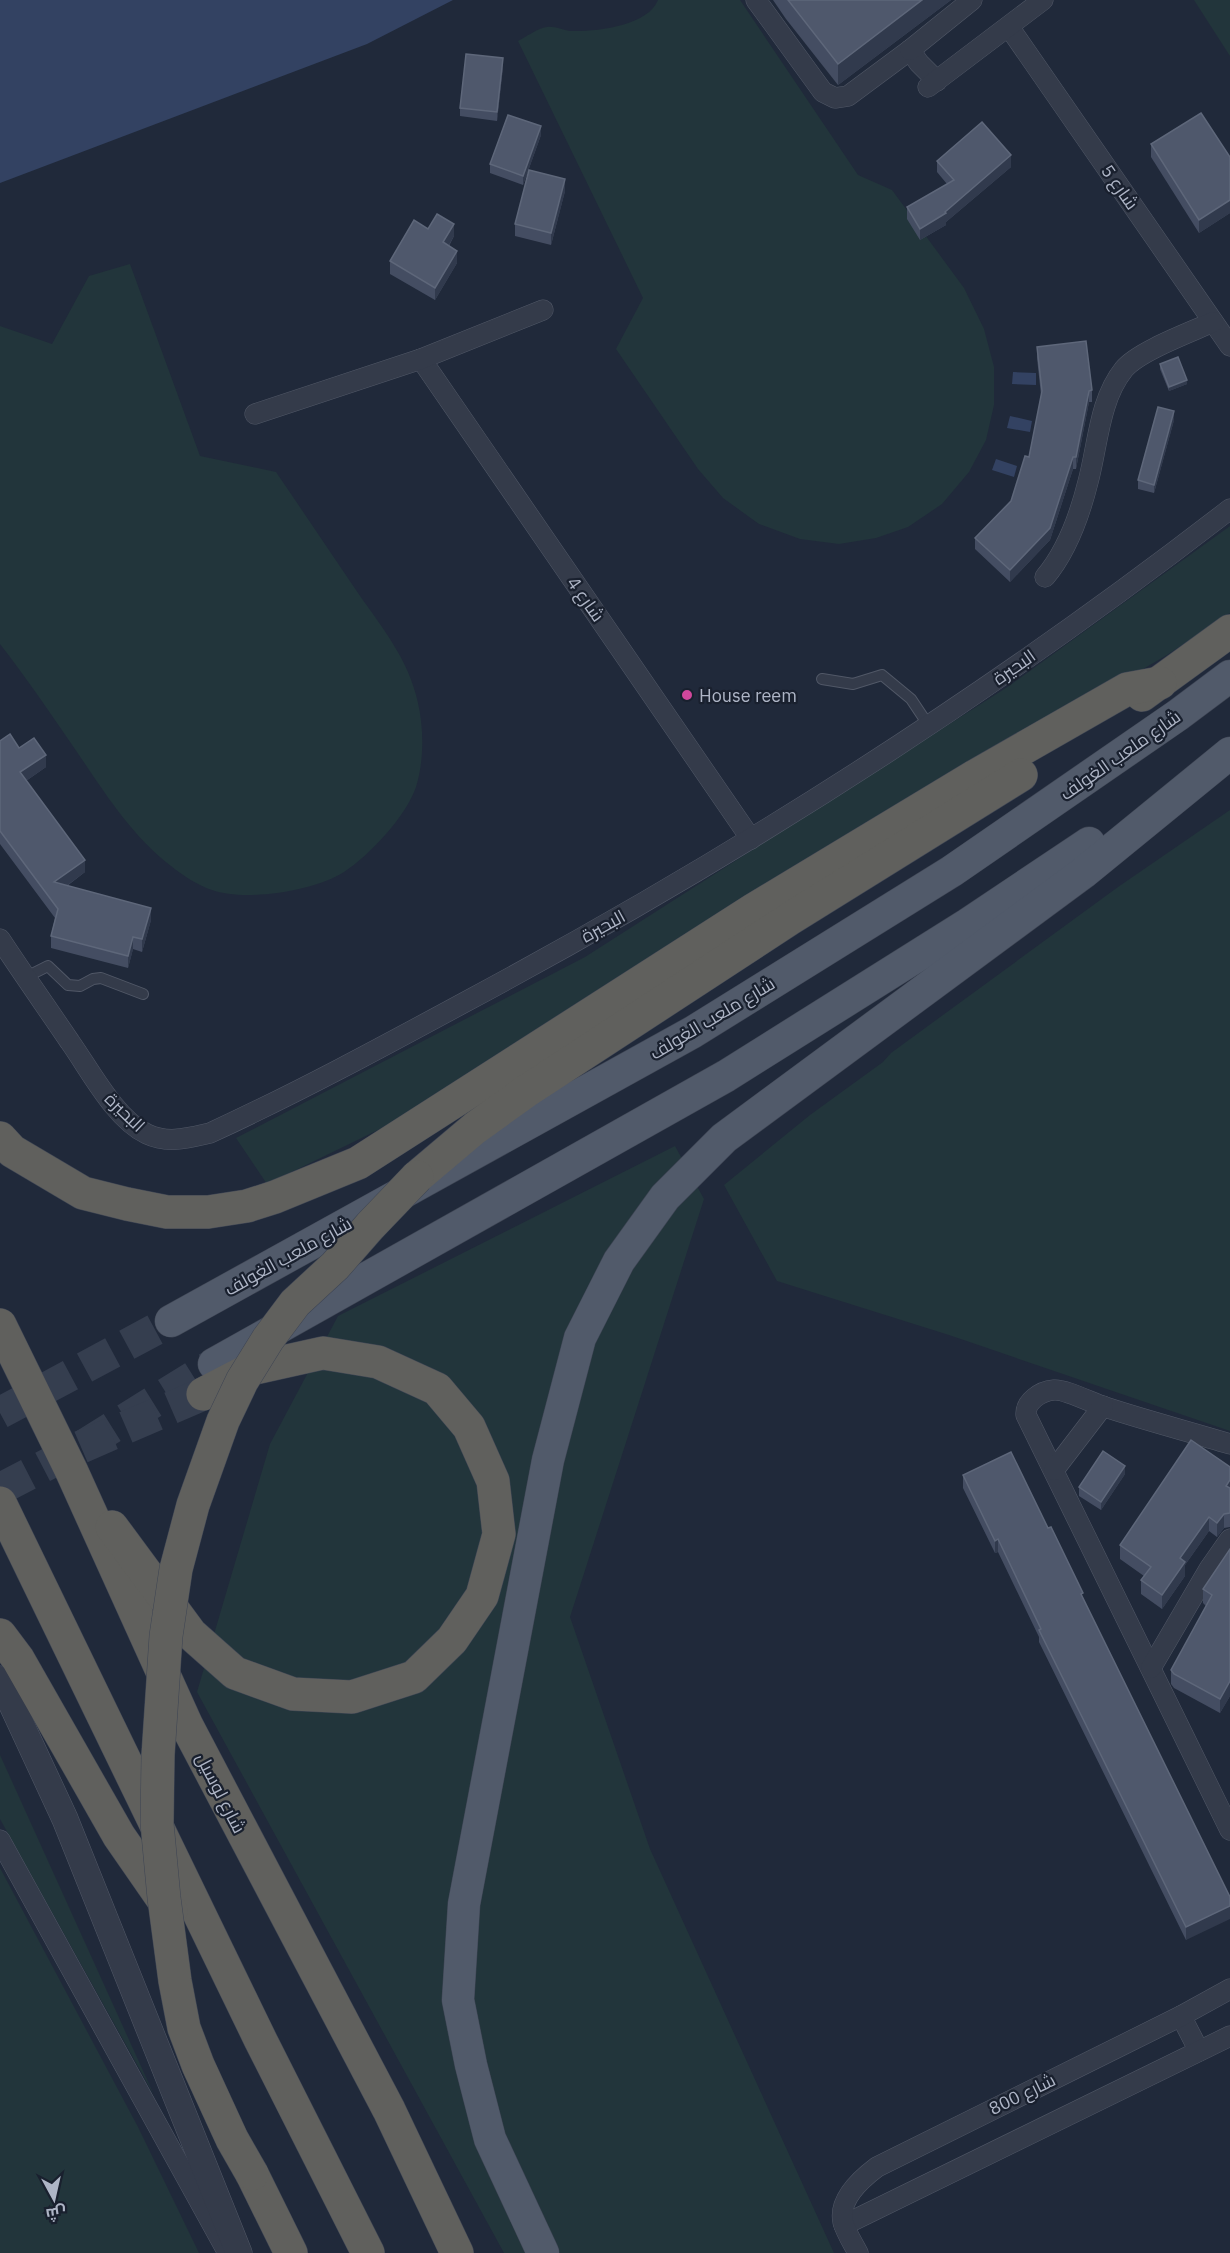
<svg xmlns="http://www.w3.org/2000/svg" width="1230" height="2253" viewBox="0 0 1230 2253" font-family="'IBM Plex Sans',Cairo,sans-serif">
	<rect width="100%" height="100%" fill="#20293a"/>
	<g fill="#22353b">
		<path d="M658,0h82l118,175 34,15 72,98 20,41 10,38v38l-8,35 -17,32 -27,32 -34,23 -32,11 -37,6 -39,-5 -41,-15 -36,-26 -25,-29 -82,-120 27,-51 -125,-257c8,-4 20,-13 29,-14 7,-1 16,3 23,4 25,1 78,-5 88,-31z"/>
		<path d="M1194,0h36v56z"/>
		<path d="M130,264l70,192 76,16c28,41 55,81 82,121 25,36 51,67 60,110 6,26 6,58 -2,84 -10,29 -46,68 -72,85 -29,19 -99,30 -132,18 -13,-4 -30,-15 -41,-24 -38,-29 -65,-71 -92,-111 -26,-38 -51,-75 -79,-111v-318l52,18 37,-68z"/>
		<path d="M1230,526v87l-63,42 -276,161 -474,295 -150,73 -31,-46 349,-181 424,-271z"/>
		<path d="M1230,810v621l-281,-96 -172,-54 -53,-96 86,-70 73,-53 8,-9 227,-166z"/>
		<path d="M675,1146l29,53 -134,418 80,232 184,404h-330l-307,-561 73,-248 68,-128z"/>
		<path d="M0,1755l154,340 -154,-276z"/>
		<path d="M0,1868l138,259 61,126h-199z"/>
	</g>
	<g fill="#334262">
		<path d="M0,0h453l-86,44 -367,139z"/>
		<path d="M1013,372l23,1v12l-24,-1z"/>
		<path d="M1010,416l22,5 -2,11 -23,-4z"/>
		<path d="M996,459l21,7 -3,11 -22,-7z"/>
	</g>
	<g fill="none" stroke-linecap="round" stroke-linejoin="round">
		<g stroke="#353e4f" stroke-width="32" stroke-dasharray="32 16" stroke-linecap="butt">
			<path d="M0,1413l171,-92"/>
			<path d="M0,1489l81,-42 133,-83"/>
		</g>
		<path stroke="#353e4f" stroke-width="33" stroke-dasharray="33 16" stroke-linecap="butt" d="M81,1447l122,-53"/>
		<defs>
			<g id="service">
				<path d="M822,679l31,5 29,-9 29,24 18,27"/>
				<path d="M26,977l22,-11 20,19 12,1 13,-7 8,-1 42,16"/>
			</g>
			<g id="minor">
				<path d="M756,0l67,92 12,6 13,-2 62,-46 9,13 18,18"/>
				<path d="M1009,27l221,319"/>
				<path d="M910,50l62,-50"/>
				<path d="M928,87l115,-87"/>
				<path d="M421,359l330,480"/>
				<path d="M255,414l166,-55 122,-49"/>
				<path d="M1045,577c22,-26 35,-63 43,-95 10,-37 11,-82 36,-113 15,-18 67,-37 89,-47"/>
				<path d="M0,939c23,35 47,69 70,103 20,28 45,77 77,92 21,10 41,4 63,-1 87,-40 172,-86 257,-132 267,-143 523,-306 763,-492"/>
				<path d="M1230,1444c-43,-13 -86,-24 -128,-38 -12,-4 -37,-17 -48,-16 -14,1 -29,12 -28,25l204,415"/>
				<path d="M1054,1470l49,-64"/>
				<path d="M1151,1668l58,-99 21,-30"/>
				<path d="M0,1840l228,413"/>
				<path d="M1181,2016l18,35"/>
				<path d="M844,2225l386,-189"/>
				<path d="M858,2253c-5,-10 -12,-20 -15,-31 -5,-23 18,-43 34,-55l304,-151 49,-27"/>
			</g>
			<path id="tertiary" d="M0,1679l65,140 174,434"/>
			<g id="primary">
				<path d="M171,1321l522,-289 259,-161 226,-156 52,-39"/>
				<path d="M214,1364l512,-288 242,-152 121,-81"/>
				<path d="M543,2253l-53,-114 -19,-74 -13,-65 6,-96 84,-444 32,-122 39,-77 46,-64 59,-59 359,-265 147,-120"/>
			</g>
			<g id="trunk">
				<path d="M1142,695l88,-64"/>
				<path d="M0,1138l12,13 71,42 44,11 40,8h41l39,-6 28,-9 83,-34 395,-253 222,-134 152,-87 33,-6"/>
				<path d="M417,1177l58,-49 50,-36 266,-174 230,-143"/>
				<path d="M0,1325l72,147 115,254 202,384 68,143"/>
				<path d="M0,1503l260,536 108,214"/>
				<path d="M112,1527l79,107 44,39 58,21 59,3 62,-20 38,-37 30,-44 17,-62 -6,-53 -24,-54 -32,-38 -59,-27 -55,-9 -72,16 -48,25"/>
				<path d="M0,1635l18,24 101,177 52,75"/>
				<path d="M252,2174l39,79"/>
			</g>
		</defs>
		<use href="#service" stroke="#515867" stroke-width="12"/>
		<use href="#minor" stroke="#515867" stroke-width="21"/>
		<use href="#tertiary" stroke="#515867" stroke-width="27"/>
		<use href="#primary" stroke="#3d4453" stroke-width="33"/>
		<use href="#trunk" stroke="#3e4554" stroke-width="34"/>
		<use href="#service" stroke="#343b4a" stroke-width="10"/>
		<use href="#minor" stroke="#343b4a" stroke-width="20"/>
		<use href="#tertiary" stroke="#343b4a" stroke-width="26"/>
		<use href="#primary" stroke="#515a6a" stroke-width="32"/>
		<use href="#trunk" stroke="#60605d" stroke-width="33"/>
		<defs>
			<path id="trunk-bridge" d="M252,2174l-20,-35 -34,-74 -14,-37 -9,-47 -11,-83 -7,-75 1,-68 8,-119 10,-67 17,-64 30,-84 19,-40 26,-42 27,-36 40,-37 35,-40 47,-49"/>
		</defs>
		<use href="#trunk-bridge" stroke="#3e4554" stroke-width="34" stroke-linecap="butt"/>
		<use href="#trunk-bridge" stroke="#60605d" stroke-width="33"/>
	</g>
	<g fill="#444d62">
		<path d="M773,0h178l-113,85 -52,-66z"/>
		<path d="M503,67l-6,54 -37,-5v-8z"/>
		<path d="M541,135l-18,50 -33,-12v-9z"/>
		<path d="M1151,144l79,13v56l-31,20 -48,-76z"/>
		<path d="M937,161l74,6 -65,55v3l-26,15 -13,-21v-12l40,-23 -10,-12z"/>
		<path d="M565,191l-14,54 -36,-9v-12z"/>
		<path d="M428,229l26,7 -5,10 8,17 -22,37 -45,-26v-13z"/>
		<path d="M1037,347l55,43v12h-3l-13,67h-3l-23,71 -40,42 -35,-33v-11l36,-37 18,-44 12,-62 -4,-37z"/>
		<path d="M1160,364l27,20 -18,7 -9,-22z"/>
		<path d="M1174,420l-20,73 -16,-4v-9z"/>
		<path d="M0,741l19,7 27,19 -20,14 59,91 -18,14 84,34 -9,32 -9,-3 -5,19 -77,-20v-12l4,-18 -55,-74z"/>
		<path d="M1230,1467v60l-6,1 -7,9 -8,-6 -24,34v11l-23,33 -21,-15v-14l3,-4 -24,-17v-14z"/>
		<path d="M1125,1474l-24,36 -22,-14v-9z"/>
		<path d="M963,1475l120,123 147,299 -44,43 -147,-298v-5l-41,-85 -3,1 -32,-65z"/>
		<path d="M1230,1549v147l-10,17 -46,-25 -3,-4v-14l35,-64 -3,-3v-14z"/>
	</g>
	<g fill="#313a4d">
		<path d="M922,0h29l-113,85v-21z"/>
		<path d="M503,58v9l-6,54v-9z"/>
		<path d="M541,126v9l-18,50v-9z"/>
		<path d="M1011,155v12l-65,55v3l-26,15v-11l25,-17z"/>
		<path d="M565,179v12l-14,54v-12z"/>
		<path d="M1230,200v13l-31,20v-13z"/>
		<path d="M454,224v12l-11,19v-13z"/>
		<path d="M457,251v12l-22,37v-12z"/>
		<path d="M1187,380v4l-18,7v-4z"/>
		<path d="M1089,391v11l-13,67v-12z"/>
		<path d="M1174,411v9l-20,73v-8z"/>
		<path d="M1073,457v12l-23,71 -40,42v-12z"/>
		<path d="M46,755v12l-26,18v-13z"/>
		<path d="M85,860v12l-31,23v-13z"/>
		<path d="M151,908v12l-9,32v-13z"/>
		<path d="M133,937v12l-5,19v-12z"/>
		<path d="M1125,1466v8l-24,36v-8z"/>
		<path d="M1230,1480v14l-4,-8z"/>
		<path d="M1224,1514v14l-7,9v-14z"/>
		<path d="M1209,1517v14l-24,34v11l-23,33v-14l18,-37z"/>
		<path d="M998,1539v13l-3,1v-12z"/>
		<path d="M1230,1681v15l-10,17v-14z"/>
		<path d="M1230,1906v13l-44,21v-13z"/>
	</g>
	<g fill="#4f586c" stroke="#5e677a" stroke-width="1.5">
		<path d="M788,0h134l-84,64z"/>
		<path d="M466,54l37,4 -6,54 -37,-4z"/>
		<path d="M1201,113l29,44v43l-31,20 -48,-76z"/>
		<path d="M508,115l33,11 -18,50 -33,-12z"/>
		<path d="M982,122l29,33 -66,57 1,1 -26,16 -13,-22 47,-27 -17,-19z"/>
		<path d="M529,170l36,9 -14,54 -36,-9z"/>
		<path d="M437,214l17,10 -11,18 14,9 -22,37 -45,-27 24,-41 14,9z"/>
		<path d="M1086,341l6,49 -3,1 -13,66h-3l-23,71 -40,42 -35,-32 36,-37 14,-45 4,1 13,-66 -5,-44z"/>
		<path d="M1178,357l9,23 -18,7 -9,-23z"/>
		<path d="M1158,407l16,4 -20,74 -16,-5z"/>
		<path d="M10,734l9,14 15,-10 12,17 -26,17 65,88 -31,22 97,26 -9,31 -9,-2 -5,19 -77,-20 7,-27 -58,-78v-90z"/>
		<path d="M1191,1440l39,27v13l-4,6 4,2v25l-6,1 -7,9 -8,-6 -29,41 5,4 -23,33 -21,-15 10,-13 -31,-22z"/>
		<path d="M1103,1451l22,15 -24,36 -22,-15z"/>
		<path d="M1011,1452l37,76 3,-1 32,66 -2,1 149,303v9l-44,21 -147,-297 2,-1 -43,-90 -3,2 -32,-66z"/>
		<path d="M1230,1549v132l-10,18 -46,-25 -3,-4 41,-75 -9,-6z"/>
	</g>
	<circle fill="#d1479c" stroke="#19202e" stroke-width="2" cx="687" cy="695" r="6"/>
	<g text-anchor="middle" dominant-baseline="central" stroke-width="4.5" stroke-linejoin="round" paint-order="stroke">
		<g font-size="18" fill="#aeb5c6" stroke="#19202e">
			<text transform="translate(1120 187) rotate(55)">شارع 5</text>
			<text transform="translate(586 599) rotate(55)">شارع 4</text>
			<text transform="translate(1014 667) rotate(-35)">البحيرة</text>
			<text transform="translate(1120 755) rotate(-35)">شارع ملعب الغولف</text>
			<text transform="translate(603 926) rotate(-29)">البحيرة</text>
			<text transform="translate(712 1018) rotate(-31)">شارع ملعب الغولف</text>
			<text transform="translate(125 1112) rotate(44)">البحيرة</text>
			<text transform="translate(288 1256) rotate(-29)">شارع ملعب الغولف</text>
			<text transform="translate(221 1793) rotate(63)">شارع لوسيل</text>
			<text transform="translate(1022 2094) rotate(-26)">شارع 800</text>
		</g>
		<g font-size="18" fill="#aeb5c6" stroke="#19202e" text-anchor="start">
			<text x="699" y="695">House reem</text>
		</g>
	</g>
	<g transform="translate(54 2199) rotate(172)" stroke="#19202e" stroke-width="4.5" paint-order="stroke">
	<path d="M0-4.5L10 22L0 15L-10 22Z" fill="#aeb5c6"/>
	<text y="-9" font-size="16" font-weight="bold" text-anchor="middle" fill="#aeb5c6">ش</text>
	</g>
</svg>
